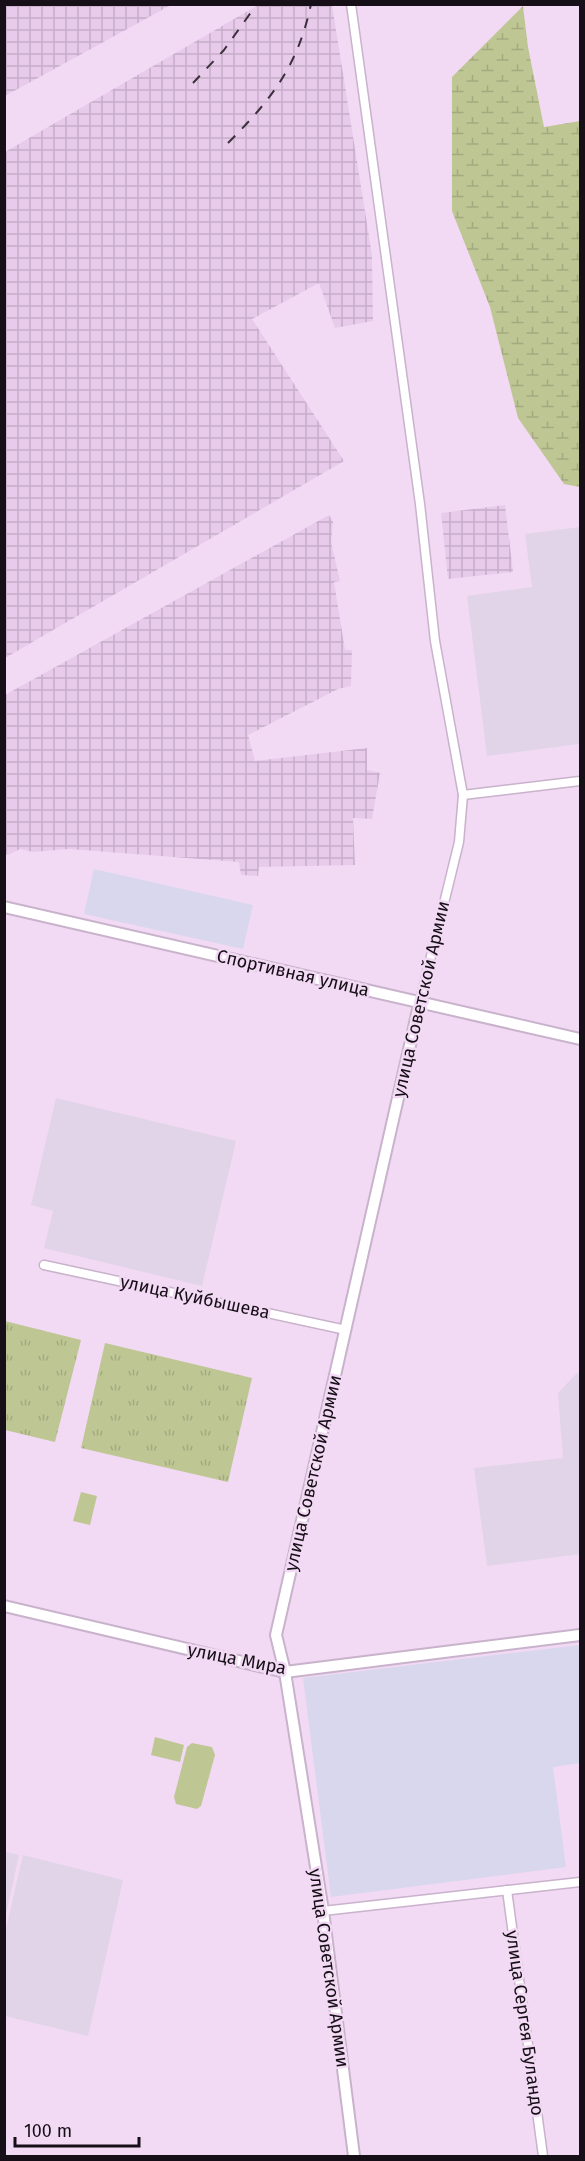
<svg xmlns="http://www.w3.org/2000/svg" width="585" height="2161" viewBox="0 0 585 2161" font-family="'Fira Sans',sans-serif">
	<defs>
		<pattern id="industrial-grid" width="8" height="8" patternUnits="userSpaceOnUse" patternTransform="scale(1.5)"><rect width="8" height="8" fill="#e8cbeb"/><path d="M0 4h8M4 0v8" fill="none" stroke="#c6adc9"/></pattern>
		<pattern id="wetland-marsh" width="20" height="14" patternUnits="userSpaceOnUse" patternTransform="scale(1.5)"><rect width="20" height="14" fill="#bec794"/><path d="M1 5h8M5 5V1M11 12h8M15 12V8" fill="none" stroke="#a3aa7f"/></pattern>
		<pattern id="park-tufts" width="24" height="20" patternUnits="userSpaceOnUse" patternTransform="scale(1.5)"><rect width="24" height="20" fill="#bec794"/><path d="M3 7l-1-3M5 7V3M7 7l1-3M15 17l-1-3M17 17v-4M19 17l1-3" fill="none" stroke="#a3aa7f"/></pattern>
	</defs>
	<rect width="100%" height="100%" fill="#f2daf4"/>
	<g fill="#d9d7ed">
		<path d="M94,869l159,36 -10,44 -159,-35z"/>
		<path d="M580,1645v118l-27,4 13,100 -235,30 -28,-219z"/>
	</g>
	<g fill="url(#industrial-grid)">
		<path d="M5,4h166v1l-166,91z"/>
		<path d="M260,4l72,1 40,250 1,66 -38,7 -16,-45 -67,36 92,142 -339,197v-506z"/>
		<path d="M505,505l8,67 -65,7 -7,-66z"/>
		<path d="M329,515l4,7 -2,20 9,39 -6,1 11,68h7l-1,36 -13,3 -90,46 7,26 112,-13v22l13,3 -8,46 -19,-1 2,47 -96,2 -1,9 -17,-1 -2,-13 -170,-13 -36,3 -13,-3 -12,6 -3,-1v-159z"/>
	</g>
	<g fill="#e1d4e8">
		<path d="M580,527v217l-93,12 -20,-160 65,-9 -7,-53z"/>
		<path d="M56,1098l180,43 -34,145 -158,-38 9,-37 -22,-6z"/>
		<path d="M580,1373v181l-93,12 -13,-98 89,-10 -5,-65 18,-19z"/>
		<path d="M5,1852l14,3 -14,64 -1,-67z"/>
		<path d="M23,1855l100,25 -35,156 -83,-20v-83z"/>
	</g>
	<g fill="#bec794">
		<path d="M81,1492l16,4 -7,29 -17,-4z"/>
		<path d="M155,1737l29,8 -4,17 -29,-7z"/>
		<path d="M192,1743l20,4 3,8 -14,51 -4,3 -21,-5 -2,-7 13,-50z"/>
	</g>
	<path fill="url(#wetland-marsh)" d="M523,6l5,41 16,80 36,-6v366l-16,-3 -46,-66 -28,-111 -38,-96v-134z"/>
	<g fill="url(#park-tufts)">
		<path d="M5,1321l76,19 -26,102 -50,-12z"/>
		<path d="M105,1343l147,35 -24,104 -147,-34z"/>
	</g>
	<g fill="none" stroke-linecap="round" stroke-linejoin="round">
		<defs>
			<g id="minor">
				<path d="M351,4l69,500 15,137 28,154 -4,47 -39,159"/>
				<path d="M463,795l117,-14"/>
				<path d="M44,1265l302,65"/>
				<path d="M507,1890l36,266"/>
				<path d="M323,1911l257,-29"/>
			</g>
			<g id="tertiary">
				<path d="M4,907l576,132"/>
				<path d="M4,1606l281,66 295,-37"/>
				<path d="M354,2156l-31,-245 -38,-239 -9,-37 144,-634"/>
			</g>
		</defs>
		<use href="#minor" stroke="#c9b2cb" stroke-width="11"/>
		<use href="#tertiary" stroke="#c9b2cb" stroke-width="14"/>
		<use href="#minor" stroke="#fff" stroke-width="8"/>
		<use href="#tertiary" stroke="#fff" stroke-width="10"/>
		<g stroke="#3b303b" stroke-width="2" stroke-dasharray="10 10" stroke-linecap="butt">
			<path d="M193,83l31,-33 33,-46"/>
			<path d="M228,143c43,-43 70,-77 83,-139"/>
		</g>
	</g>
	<g text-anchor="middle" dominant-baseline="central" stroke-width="5" stroke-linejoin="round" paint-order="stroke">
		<g font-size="18" fill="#170f17" stroke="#f2daf4">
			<text transform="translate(293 973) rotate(13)">Спортивная улица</text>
			<text transform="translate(421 999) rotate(-77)">улица Советской Армии</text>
			<text transform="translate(195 1297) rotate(12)">улица Куйбышева</text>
			<text transform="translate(313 1473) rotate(-77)">улица Советской Армии</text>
			<text transform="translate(237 1659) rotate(11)">улица Мира</text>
			<text transform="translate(329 1968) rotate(82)">улица Советской Армии</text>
			<text transform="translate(525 2023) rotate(82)">улица Сергея Буландо</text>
		</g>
	</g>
	<rect width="585" height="2161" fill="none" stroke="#170f17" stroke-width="12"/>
	<path d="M15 2137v9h124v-9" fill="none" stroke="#170f17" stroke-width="3"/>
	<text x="24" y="2137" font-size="18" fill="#170f17" stroke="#f2daf4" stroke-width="4.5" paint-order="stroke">100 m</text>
</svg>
